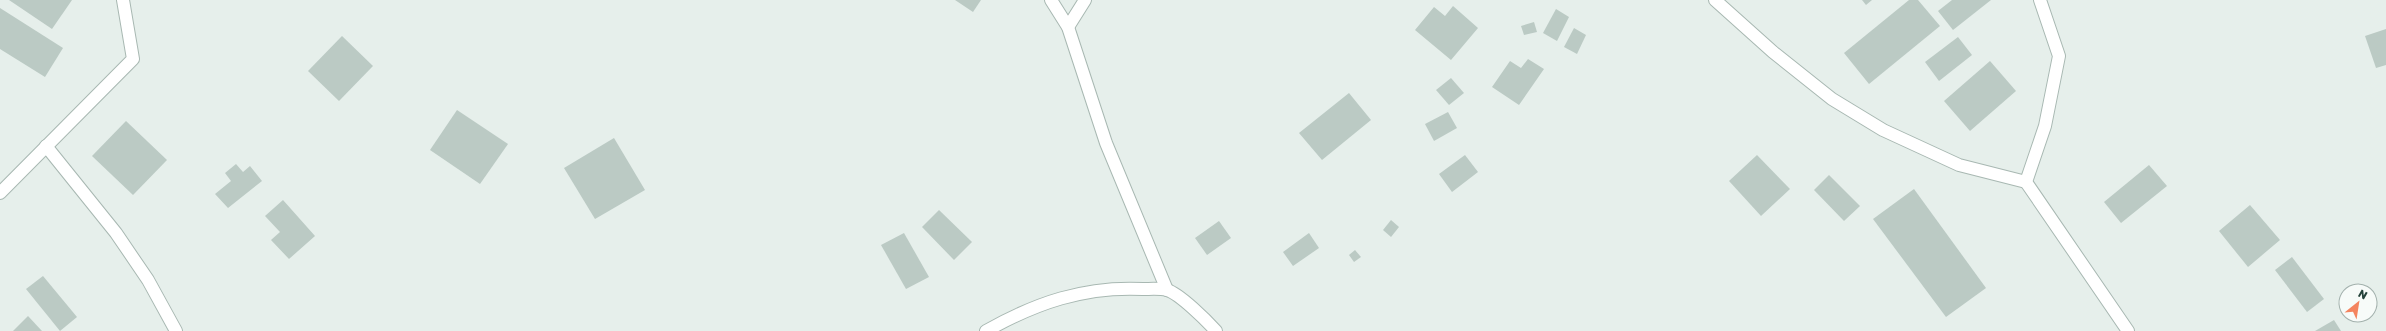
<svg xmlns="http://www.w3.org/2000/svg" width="2386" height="331" viewBox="0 0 2386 331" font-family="'Golos Text',sans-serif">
	<rect width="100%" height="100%" fill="#e6efeb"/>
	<g fill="#bbcac4">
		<path d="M9,0h63l-20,29z"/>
		<path d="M955,0h26l-8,12z"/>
		<path d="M1862,0h10l-6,5z"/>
		<path d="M1909,0h9l22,26 -71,58 -25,-31z"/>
		<path d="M1952,0h39l-38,30 -15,-19z"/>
		<path d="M1453,6l25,22 -27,32 -36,-30 19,-23 11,9z"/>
		<path d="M0,8l63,40 -18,29 -45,-28z"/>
		<path d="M1556,9l13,8 -12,24 -14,-8z"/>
		<path d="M1534,22l3,10 -13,3 -3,-9z"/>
		<path d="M1574,28l12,7 -9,19 -13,-7z"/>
		<path d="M2386,29v36l-10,3 -11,-32z"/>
		<path d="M342,36l31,30 -34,35 -31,-30z"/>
		<path d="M1958,37l14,18 -33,26 -14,-19z"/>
		<path d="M1528,59l16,10 -25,36 -27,-18 18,-26 11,7z"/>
		<path d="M1990,61l26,30 -46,40 -26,-30z"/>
		<path d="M1451,78l13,15 -15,12 -13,-15z"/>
		<path d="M1349,93l22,27 -49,40 -23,-27z"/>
		<path d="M457,110l51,34 -28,40 -50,-34z"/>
		<path d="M1448,112l9,16 -23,13 -9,-17z"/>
		<path d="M126,121l41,39 -34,35 -41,-39z"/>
		<path d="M614,138l31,52 -50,29 -31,-51z"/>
		<path d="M1465,155l13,17 -26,20 -13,-18z"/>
		<path d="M1757,155l33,34 -29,27 -32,-35z"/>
		<path d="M236,164l7,8 7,-6 12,15 -34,27 -13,-14 16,-13 -6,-8z"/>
		<path d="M2149,165l18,21 -46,37 -17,-21z"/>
		<path d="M1829,175l31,31 -16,15 -30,-31z"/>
		<path d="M1914,189l72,99 -40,29 -73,-98z"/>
		<path d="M283,200l32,36 -26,23 -18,-19 9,-8 -15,-16z"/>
		<path d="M2250,205l30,35 -32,27 -29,-36z"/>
		<path d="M939,210l33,32 -18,18 -32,-33z"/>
		<path d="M1391,220l8,7 -8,10 -8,-7z"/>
		<path d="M1219,221l12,17 -24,17 -12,-17z"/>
		<path d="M904,233l25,44 -23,12 -25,-44z"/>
		<path d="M1309,233l10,15 -26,18 -10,-14z"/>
		<path d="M1355,250l6,7 -7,5 -5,-7z"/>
		<path d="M2292,257l32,42 -17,13 -32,-42z"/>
		<path d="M43,276l34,41 -17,14 -34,-42z"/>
		<path d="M28,316l14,15h-29z"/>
		<path d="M2334,320l7,11h-26z"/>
	</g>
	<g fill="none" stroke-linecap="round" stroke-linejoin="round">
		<defs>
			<g id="minor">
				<path d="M1051,0l17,27 38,116 61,147"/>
				<path d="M1715,0l58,52 59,47 51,31 76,35 67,17"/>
				<path d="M2040,0l19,56 -14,70 -19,56 102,149"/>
				<path d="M1068,27l17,-27"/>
				<path d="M46,146l70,87 32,47 28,51"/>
				<path d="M0,193l133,-134 -10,-59"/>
				<path d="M986,331c50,-28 98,-45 157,-42 7,0 17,-1 24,1 13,4 40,31 49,41"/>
			</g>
		</defs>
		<use href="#minor" stroke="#a8b8b2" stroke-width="14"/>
		<use href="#minor" stroke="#fff" stroke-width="12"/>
	</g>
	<g transform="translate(2358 303) rotate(30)"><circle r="19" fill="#f7fbf9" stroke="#a3b1ad"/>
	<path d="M0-3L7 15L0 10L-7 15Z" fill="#f4845f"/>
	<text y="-6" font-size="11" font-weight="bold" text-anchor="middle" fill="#24423a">N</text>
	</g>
</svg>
